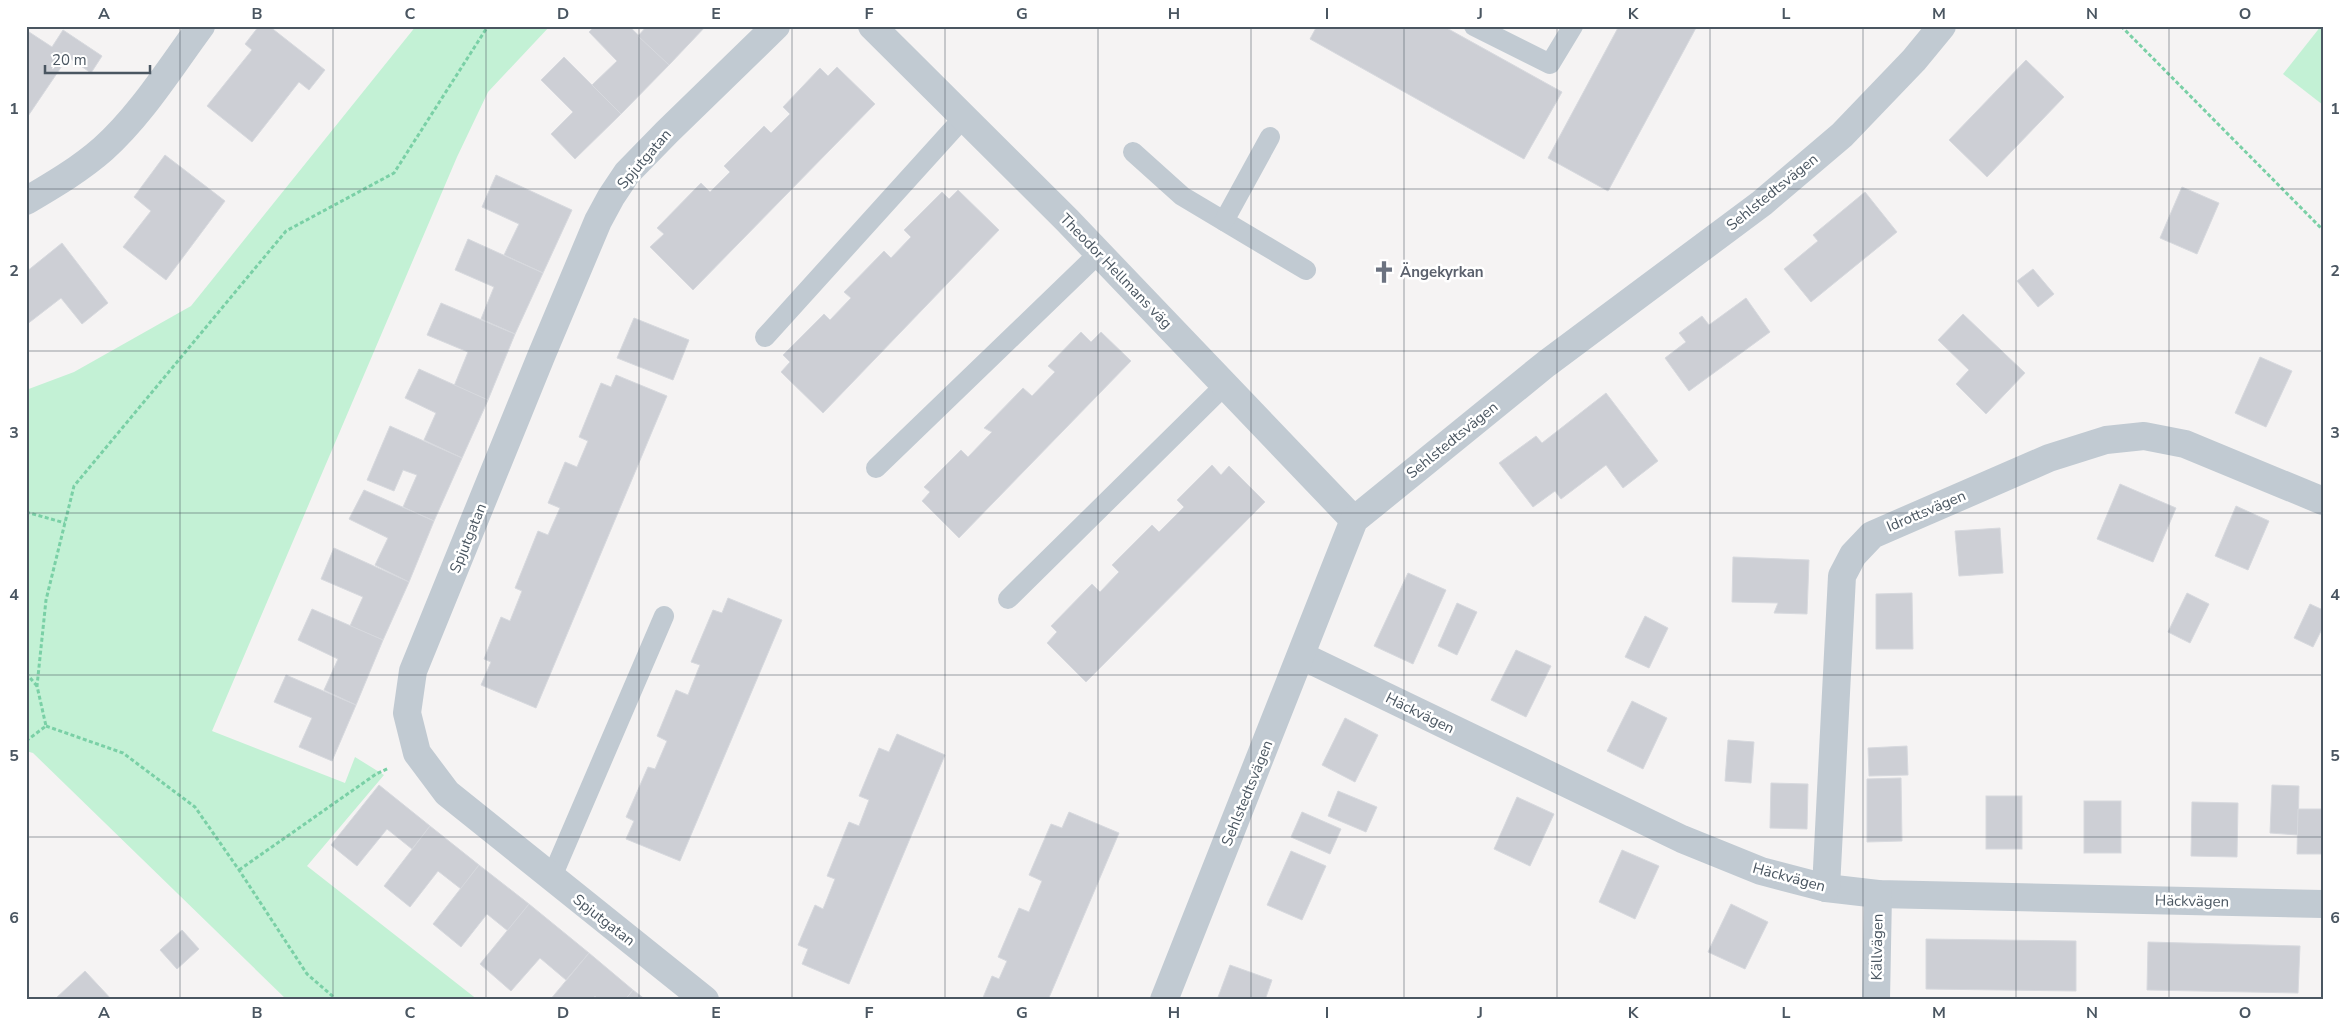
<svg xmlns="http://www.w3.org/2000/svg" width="2349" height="1026" viewBox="0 0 2349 1026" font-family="'Nunito Sans',sans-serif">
	<rect width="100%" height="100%" fill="#f5f3f3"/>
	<g fill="#c3f1d5">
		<path d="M416,26h134l-62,66 -31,65 -245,574 133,52 10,-26 29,18 -77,91 171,134h-191l-254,-247 -7,-2v-361l48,-18 117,-66z"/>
		<path d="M2321,26h2v79l-40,-31z"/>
	</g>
	<g fill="#cdcfd5" stroke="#d7d9de">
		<path d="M259,26h10l56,44 -16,20 -10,-8 -47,60 -45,-36 45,-56 -7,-6z"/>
		<path d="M595,26h34l40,39 -48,49 -29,-29 25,-24 -28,-29z"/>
		<path d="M647,26h59l-37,39 -31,-29z"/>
		<path d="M1317,26h126l119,66 -38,67 -214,-120z"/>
		<path d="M1619,26h78l-89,165 -60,-33z"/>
		<path d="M26,30l26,17 11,-17 39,26 -11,17 -23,-16 -42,62z"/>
		<path d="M564,57l57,57 -46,45 -24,-25 22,-22 -32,-32z"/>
		<path d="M2026,60l38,37 -77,80 -38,-37z"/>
		<path d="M837,67l38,37 -182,186 -43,-43 14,-13 -7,-6 44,-45 9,9 20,-20 -6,-6 40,-40 7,7 19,-19 -7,-7 37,-39 8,8z"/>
		<path d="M165,155l60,46 -59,79 -43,-33 28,-36 -17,-14z"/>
		<path d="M496,175l76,35 -29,63 -39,-18 15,-31 -37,-17z"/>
		<path d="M2182,187l37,16 -22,51 -37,-16z"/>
		<path d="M958,190l41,40 -176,183 -42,-41 9,-10 -7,-7 41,-41 6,6 21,-22 -7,-6 40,-41 7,7 20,-21 -7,-7 38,-38 7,7z"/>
		<path d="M1865,192l32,40 -86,70 -27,-33 34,-28 -5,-6z"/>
		<path d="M468,239l75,34 -28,61 -34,-15 13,-32 -39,-17z"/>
		<path d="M62,243l46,60 -26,21 -21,-26 -35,27v-53z"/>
		<path d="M2033,269l21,25 -16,13 -21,-26z"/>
		<path d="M1746,298l24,34 -81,59 -24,-33 21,-16 -7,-9 23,-17 7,9z"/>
		<path d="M441,303l74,31 -27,66 -34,-14 14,-34 -41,-17z"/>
		<path d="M1963,314l62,59 -39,41 -30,-30 13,-14 -31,-30z"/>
		<path d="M634,318l55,22 -16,40 -56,-22z"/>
		<path d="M1081,332l10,10 10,-10 30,29 -172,177 -37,-37 8,-9 -6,-5 37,-37 7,7 24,-25 -8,-4 39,-40 9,8 23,-24 -7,-6z"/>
		<path d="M2260,357l32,14 -26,56 -31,-14z"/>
		<path d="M419,369l69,31 -26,58 -38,-18 12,-27 -31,-15z"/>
		<path d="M616,375l51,21 -131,312 -55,-23 10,-23 -7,-3 17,-42 9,4 12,-30 -7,-3 23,-57 10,4 12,-27 -12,-5 17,-41 12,5 11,-26 -9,-4 22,-54 10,4z"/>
		<path d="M1606,393l52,68 -35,27 -17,-23 -45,34 -6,-8 -22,16 -34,-44 37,-27 6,7z"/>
		<path d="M390,426l72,32 -28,63 -31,-14 14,-32 -14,-5 -9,21 -27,-11z"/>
		<path d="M1212,465l9,10 8,-9 36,36 -179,180 -39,-39 10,-11 -6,-6 41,-42 8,8 19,-20 -7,-7 40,-40 7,7 25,-25 -7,-7z"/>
		<path d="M2120,484l56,24 -23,54 -56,-23z"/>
		<path d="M364,490l70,31 -25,61 -34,-17 13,-27 -39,-19z"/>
		<path d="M2236,506l33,15 -21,49 -33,-14z"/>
		<path d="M2000,528l3,45 -44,3 -4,-45z"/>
		<path d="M334,548l75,34 -26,58 -33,-14 13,-29 -42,-18z"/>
		<path d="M1733,557l76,3 -2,54 -33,-1 4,-10 -46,-1z"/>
		<path d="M1408,573l38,17 -33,74 -39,-18z"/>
		<path d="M1912,593l1,56h-37v-55z"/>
		<path d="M2187,593l22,11 -19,39 -22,-11z"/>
		<path d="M728,598l54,22 -102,241 -54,-22 8,-18 -8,-4 22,-50 7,2 12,-28 -10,-5 19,-46 12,5 12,-30 -9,-3 22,-52 9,3z"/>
		<path d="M1457,603l20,9 -20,43 -19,-9z"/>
		<path d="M2310,604l13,6v17l-10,20 -19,-9z"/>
		<path d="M312,609l71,31 -27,65 -32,-15 14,-31 -40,-19z"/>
		<path d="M1645,616l23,12 -19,40 -24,-11z"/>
		<path d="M1516,650l35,16 -25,51 -35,-17z"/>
		<path d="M286,675l70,30 -24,56 -33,-14 13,-29 -38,-16z"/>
		<path d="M1632,701l35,17 -24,51 -36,-18z"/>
		<path d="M1345,718l33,17 -23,47 -33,-17z"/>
		<path d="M897,734l48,21 -96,229 -47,-20 6,-15 -10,-4 17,-40 8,4 12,-30 -8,-3 22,-54 10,4 10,-26 -10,-4 20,-48 10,4z"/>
		<path d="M1728,740l26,2 -3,41 -26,-2z"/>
		<path d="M1907,746l1,29 -39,1 -1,-28z"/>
		<path d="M1901,778l1,63 -35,1v-63z"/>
		<path d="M1771,783l37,1 -1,45 -37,-1z"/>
		<path d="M379,785l51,41 -18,23 -25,-20 -30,37 -26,-21z"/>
		<path d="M2272,785l27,1 -1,49 -28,-2z"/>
		<path d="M1338,791l39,16 -11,25 -38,-16z"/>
		<rect x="1986" y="796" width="36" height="53"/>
		<path d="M1517,797l37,17 -24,52 -36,-17z"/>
		<rect x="2084" y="801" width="37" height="52"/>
		<path d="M2192,802l46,1 -1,54 -46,-1z"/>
		<path d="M2298,809h25v45h-26z"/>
		<path d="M1069,812l50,21 -71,167h-66l10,-24 7,3 8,-18 -9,-4 21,-49 10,4 13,-31 -13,-6 22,-51 11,4z"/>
		<path d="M1302,812l39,17 -11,25 -39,-17z"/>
		<path d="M430,826l49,39 -18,24 -23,-18 -28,36 -26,-21z"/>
		<path d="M1622,850l37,16 -24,53 -36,-17z"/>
		<path d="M1291,851l35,15 -24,54 -35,-15z"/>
		<path d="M479,865l50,39 -21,27 -21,-17 -26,33 -28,-23z"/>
		<path d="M529,904l60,49 -23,27 -26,-22 -29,33 -31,-27z"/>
		<path d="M1731,904l37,18 -23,47 -37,-17z"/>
		<path d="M182,930l17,19 -22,20 -17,-19z"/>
		<path d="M1926,939l150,2v50l-150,-2z"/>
		<path d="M2148,942l152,4 -2,47 -151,-3z"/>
		<path d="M589,953l44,37 -8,10h-26l-4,-4 -3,4h-42z"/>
		<path d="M1230,965l42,15 -7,20h-48z"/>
		<path d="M85,971l27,29h-58z"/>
		<path d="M633,990l13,10h-21z"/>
	</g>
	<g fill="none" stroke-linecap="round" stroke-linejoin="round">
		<g stroke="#7ad0a6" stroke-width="3" stroke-dasharray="4 2.5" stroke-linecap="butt">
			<path d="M2121,26l202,204"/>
			<path d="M26,512l39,11"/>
			<path d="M26,673l11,13"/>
			<path d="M46,726l77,27 72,54 44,63 68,104 30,26"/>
			<path d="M26,741l20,-15 -9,-40 9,-86 28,-114 212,-255 108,-58 94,-147"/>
			<path d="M239,870l137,-96 13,-6"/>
		</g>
		<g stroke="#c1cad2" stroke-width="20">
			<path d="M1474,26l76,38 23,-38"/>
			<path d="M1133,152l49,44 124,74"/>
			<path d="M1224,221l46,-84"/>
			<path d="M765,337l200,-221"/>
			<path d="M876,468l223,-215"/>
			<path d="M1008,599l217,-214"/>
			<path d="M551,879l113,-263"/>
		</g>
		<g stroke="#c1cad2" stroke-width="28">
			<path d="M872,26l195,194 287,300"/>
			<path d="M26,201c27,-16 53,-31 77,-52 38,-34 67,-81 98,-123"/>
			<path d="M1302,656l380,183 79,32 65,17 52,6 445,10"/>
			<path d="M1826,888l16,-312 11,-21 19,-20 177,-77 57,-18 38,-4 41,8 138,57"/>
			<path d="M705,1000l-258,-207 -30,-40 -10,-40 6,-42 129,-317 56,-133 13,-24 16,-24 40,-41 109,-106"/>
			<path d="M1164,1000l190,-480 192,-156 216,-161 80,-68 72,-75 28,-34"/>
			<path d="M1876,1000l2,-106"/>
		</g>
	</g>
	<path fill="none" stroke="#4a5661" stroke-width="1" stroke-opacity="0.55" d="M180,26v974M333,26v974M486,26v974M639,26v974M792,26v974M945,26v974M1098,26v974M1251,26v974M1404,26v974M1557,26v974M1710,26v974M1863,26v974M2016,26v974M2169,26v974M26,189h2297M26,351h2297M26,513h2297M26,675h2297M26,837h2297"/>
	<defs>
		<symbol id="church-bare" viewBox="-9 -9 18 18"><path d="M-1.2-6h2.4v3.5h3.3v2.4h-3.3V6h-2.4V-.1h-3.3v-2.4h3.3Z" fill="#6b7280" stroke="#fff" stroke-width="2.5" paint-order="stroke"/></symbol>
	</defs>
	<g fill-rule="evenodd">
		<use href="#church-bare" x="1368" y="256" width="32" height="32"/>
	</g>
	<g text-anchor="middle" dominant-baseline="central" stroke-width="5" stroke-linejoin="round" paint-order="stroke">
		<g font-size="15" fill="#4a5661" stroke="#fff">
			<text transform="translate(644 159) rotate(-49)">Spjutgatan</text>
			<text transform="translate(1772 192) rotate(-39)">Sehlstedtsvägen</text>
			<text transform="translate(1116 271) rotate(46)">Theodor Hellmans väg</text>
			<text transform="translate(1452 440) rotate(-39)">Sehlstedtsvägen</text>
			<text transform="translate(1926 511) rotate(-23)">Idrottsvägen</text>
			<text transform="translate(468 538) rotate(-68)">Spjutgatan</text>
			<text transform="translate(1420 713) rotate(26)">Häckvägen</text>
			<text transform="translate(1247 793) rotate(-68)">Sehlstedtsvägen</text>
			<text transform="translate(1789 877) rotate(15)">Häckvägen</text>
			<text transform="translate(2192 901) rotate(1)">Häckvägen</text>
			<text transform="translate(604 920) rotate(38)">Spjutgatan</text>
			<text transform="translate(1877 947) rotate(-89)">Källvägen</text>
		</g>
		<g font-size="15" font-weight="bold" fill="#5b616d" stroke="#fff" text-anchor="start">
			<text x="1400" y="272">Ängekyrkan</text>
		</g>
	</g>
	<rect width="2349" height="1026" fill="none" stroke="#ffffff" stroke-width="55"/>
	<path d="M45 65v8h105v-8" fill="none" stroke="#4a5661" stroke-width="2.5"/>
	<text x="52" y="65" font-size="15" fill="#4a5661" stroke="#ffffff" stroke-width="4" paint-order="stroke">20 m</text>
	<rect x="28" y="28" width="2294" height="970" fill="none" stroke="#4a5661" stroke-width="2"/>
	<g font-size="16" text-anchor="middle" font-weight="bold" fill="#4a5661">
		<text x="104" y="19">A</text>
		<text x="257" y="19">B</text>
		<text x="410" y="19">C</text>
		<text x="563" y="19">D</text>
		<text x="716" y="19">E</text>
		<text x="869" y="19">F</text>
		<text x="1022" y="19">G</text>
		<text x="1174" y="19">H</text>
		<text x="1327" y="19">I</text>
		<text x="1480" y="19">J</text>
		<text x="1633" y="19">K</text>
		<text x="1786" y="19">L</text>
		<text x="1939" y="19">M</text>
		<text x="2092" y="19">N</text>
		<text x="2245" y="19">O</text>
		<text x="14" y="114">1</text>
		<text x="2335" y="114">1</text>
		<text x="14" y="276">2</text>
		<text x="2335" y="276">2</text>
		<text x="14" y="438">3</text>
		<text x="2335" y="438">3</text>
		<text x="14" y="600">4</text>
		<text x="2335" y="600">4</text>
		<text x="14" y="761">5</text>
		<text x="2335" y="761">5</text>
		<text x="14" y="923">6</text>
		<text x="2335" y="923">6</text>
		<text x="104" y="1018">A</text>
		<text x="257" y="1018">B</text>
		<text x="410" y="1018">C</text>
		<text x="563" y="1018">D</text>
		<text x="716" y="1018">E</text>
		<text x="869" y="1018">F</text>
		<text x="1022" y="1018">G</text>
		<text x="1174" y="1018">H</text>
		<text x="1327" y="1018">I</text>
		<text x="1480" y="1018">J</text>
		<text x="1633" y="1018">K</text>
		<text x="1786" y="1018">L</text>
		<text x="1939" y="1018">M</text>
		<text x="2092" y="1018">N</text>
		<text x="2245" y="1018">O</text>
	</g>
</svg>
